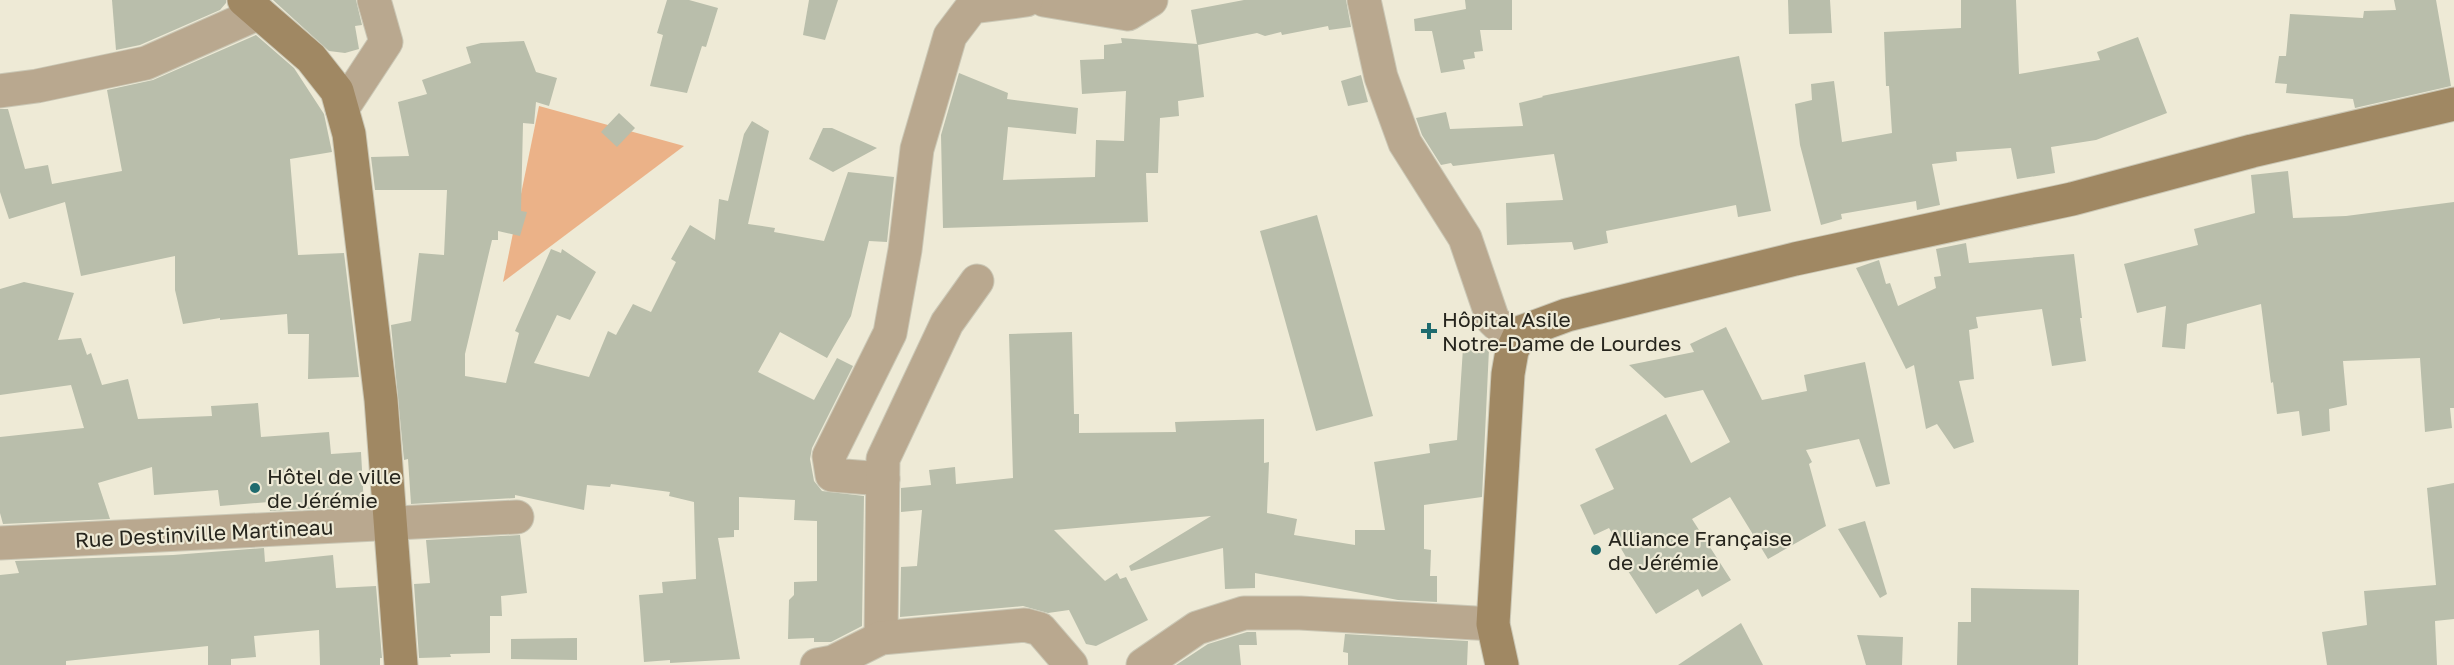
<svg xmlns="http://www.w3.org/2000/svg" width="2454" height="665" viewBox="0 0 2454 665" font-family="'Golos Text',sans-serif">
	<rect width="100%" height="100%" fill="#eeead6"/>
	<path fill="#ebb288" d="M539,106l145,40 -181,136z"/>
	<g fill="#b9beab">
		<path d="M112,0h114v3l-6,7 -80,35 -24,5z"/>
		<path d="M273,0h83l6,25 -7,1 4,23 -14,4 -16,-2z"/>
		<path d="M667,0h22l29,8 -12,39 -4,-1 -15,47 -37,-7 13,-51 -6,-2z"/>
		<path d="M809,0h29l-13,40 -22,-5z"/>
		<path d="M1244,0h102l5,27 -22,3 -1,-4 -46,9 -1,-3 -16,4 -8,-3 -59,12 6,52 -26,4 1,15 -19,2 -2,55h-12l2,49 -205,6 -2,-93 18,-62 49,20 -1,6 71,9 -2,26 -68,-7 -5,53 92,-3 1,-37 28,1 2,-50 -44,3 -2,-34 24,-1v-14l18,-2 -1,-5 76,6 -6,-34z"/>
		<path d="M1465,0h47v30h-32l3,21 -9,1 1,6 -12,2 2,9 -24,4 -9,-42h-17l-1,-12 52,-10z"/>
		<path d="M1788,0h42l2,33 -43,1z"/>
		<path d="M1961,0h55l3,74 81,-14 -3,-8 41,-15 29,76 -71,27 -45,7 4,26 -38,6 -6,-31 -55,4 1,9 -25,3 8,41 -23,5 -1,-9 -75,13 1,5 -21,6 -21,-80 -5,-41 17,-4 -1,-16 23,-3 8,61 50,-9 -3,-47h-3l-2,-54 77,-4z"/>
		<path d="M2394,0h42l15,86 -96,22 -2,-9 -67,-6 1,-9 -12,-1 4,-27h7l4,-42 73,4 1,-7 32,-1z"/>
		<path d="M256,35l38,33 30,46 8,38 -42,7 8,96 46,-2 15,124 -51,2 1,-45h-21l-1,-20 -67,6v-2l-37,6 -8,-34v-34l-94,20 -16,-74 -56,17 -9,-27v-83h8l17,60 23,-4 4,19 70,-13 -15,-81 46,-10z"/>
		<path d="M524,41l12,31 21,6 -8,28 -13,-4 -2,22 -11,-1 -2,88 6,1 -7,24 -22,-5v9h-6l-27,114v22l41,7 13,-50 -4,-2 36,-82 10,4 1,-4 34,23 -26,48 -13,-5 -23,48 55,14 19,-46 8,4 17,-31 18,8 25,-50 -5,-3 19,-34 25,15 4,-41 9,2 16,-67 8,-13 17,10 -21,93 27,4 -1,4 50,9 24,-69 46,5 -7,65 -18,-1 -18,75 -24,42 -47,-26 -22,40 56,28 23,-42 16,8 -41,82 -2,11 4,22 8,10 42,5 -2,130 -31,16h-17v-4l-26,1 1,-39 5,-5v-13l23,-1v-60l-23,-1 1,-20 -56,-3v33h-5v7l-16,1 22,121 -70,4v-3l-26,2 -5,-67 24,-2 -1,-11 34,-3 -2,-77 -25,-6 1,-4 -59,-8 -1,3 -23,-2 -3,25 -69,-15v3l-104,6 -3,-45 -4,1 -13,-135 20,-4 8,-68 25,2 3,-65h-72l-4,-33 38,-1 -11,-54 29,-8 -5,-14 49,-17 -5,-16 15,-4z"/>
		<path d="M1739,56l32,155 -33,6 -2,-12 -130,26 2,12 -34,7 -2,-8 -65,3 -1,-42 57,-3 -9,-46 -101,12 -2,-3 -10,2 -19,-30 -6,-17 30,-6 4,17 73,-3 -4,-23 24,-6 -1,-1z"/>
		<path d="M1361,75l7,27 -20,4 -7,-25z"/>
		<path d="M619,113l16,15 -18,19 -16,-15z"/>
		<path d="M823,128h9l45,20 -44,24 -24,-13z"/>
		<path d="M2288,171l5,47 53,-2 108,-14v206h-4l2,20 -27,4 -5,-74 -77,3 4,44 -18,4 1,22 -28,5 -3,-25 -22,3 -4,-32 -2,1 -10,-79 -74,20 -2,25 -23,-2 4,-41 -29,7 -13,-49 74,-19 -4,-16 61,-16 -4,-38z"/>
		<path d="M1317,215l56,201 -57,15 -56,-200z"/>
		<path d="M1966,243l3,20 105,-9 8,64h-2l6,43 -34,5 -10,-57 -66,8 2,11 -9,2 5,49 -15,2 15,61 -20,7 -17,-25 -11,5 -12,-64 -8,4 -50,-101 23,-8 7,24 4,-1 8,23 38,-18 -2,-11 7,-1 -5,-27z"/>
		<path d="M24,282l50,11 -16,47 23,-2 6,17 4,-2 11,32 26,-6 10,40 74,-3 -1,-10 47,-3 3,34 68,-5 2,22 30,-2 3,54 -94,5 -1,-9 -49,4 -2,-16 -64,5 -2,-28 -54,16 12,36 -107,5 -3,-11v-76l84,-9 -13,-43 -71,10v-106z"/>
		<path d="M1726,327l36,73 45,-9 -3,-16 61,-13 25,122 -14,3 -17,-48 -53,11 6,12 -3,2 17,62 -58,33 -38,-62 -38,22 39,61 -29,17 -4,-8 -42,25 -28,-43 5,-2 -24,-41 -15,7 -14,-30 34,-16 -19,-40 71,-35 25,49 39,-21 -27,-52 -38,8 -36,-33 65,-13 -4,-8z"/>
		<path d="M1072,332l2,82h5v19l97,-1 -1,-10 89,-3v44l5,-1 -2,51 30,6 -3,16 61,10v-15h30l-11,-68 56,-9 -1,-9 28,-4 6,-92 26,1 -7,148 -58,8v44l7,1 -1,26h7v26l-39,-2 -143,-27v15l-30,1 -2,-41 -92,23 -2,-5 82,-50 -157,14 51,51 12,-8 3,6 6,-2 22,43 -52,26 -10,-2 -17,-34 -21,3 -25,-7 -123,11 1,-50 16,-1 5,-56 -21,2v-24l30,-3 -2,-15 26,-3 1,17 57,-6 -4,-144z"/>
		<path d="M2454,483v136l-19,2 2,44h-110l-5,-33 45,-7 -3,-34 72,-6 -9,-97z"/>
		<path d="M1865,521l22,73 -7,4 -42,-69z"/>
		<path d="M520,535l7,58 -26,3 1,20h-12v37l-40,1 1,3 -32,1 -5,-74 16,-1 -4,-43z"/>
		<path d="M264,548l1,14 68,-7 3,33 40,-2 6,72h-2v7h-60l-1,-35 -65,6 2,21 -25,2v6h-23v-19l-142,15v4h-66v-90l19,-2 -4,-12 158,-6z"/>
		<path d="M1971,588l108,2 -1,75h-121l1,-43h13z"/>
		<path d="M1741,623l22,42h-85z"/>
		<path d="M1247,632h9l1,13h-18l2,20h-65l32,-21z"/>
		<path d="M1345,634l123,7 -1,24h-119v-12l-5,-1z"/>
		<path d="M1857,635l46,2 -1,28h-36z"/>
		<path d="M577,638v22l-66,-1v-20z"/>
	</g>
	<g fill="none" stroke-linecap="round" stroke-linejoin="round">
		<defs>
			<g id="street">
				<path d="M1044,0l84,14 23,-14"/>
				<path d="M1364,0l17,77 24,66 60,95 28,82 23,22"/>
				<path d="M0,91l37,-5 109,-23 113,-50"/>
				<path d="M342,109l44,-67 -12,-42"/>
				<path d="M883,479l-51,-4 -3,-19 61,-123 15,-83 12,-101 33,-113 22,-29 54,-7"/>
				<path d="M0,543l517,-26"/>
				<path d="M881,638l2,-179 64,-136 30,-42"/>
				<path d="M817,665l16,-3 48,-24 144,-13 15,4 31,36"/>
				<path d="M1143,665l54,-37 47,-15h56l193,11"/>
			</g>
			<g id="secondary">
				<path d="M244,0l67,58 26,33 12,43 32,266 20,265"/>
				<path d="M1502,665l-9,-41 15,-250 4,-23 9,-19 46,-17 228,-56 277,-60 180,-48 202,-47"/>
			</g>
		</defs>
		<use href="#street" stroke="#cac7b5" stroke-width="35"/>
		<use href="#secondary" stroke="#cac7b5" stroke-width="35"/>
		<use href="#street" stroke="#b9a88f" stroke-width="33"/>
		<use href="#secondary" stroke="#a08863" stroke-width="33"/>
	</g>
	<g fill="#1e6b6e" stroke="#eeead6" stroke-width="2">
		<path d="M1426 322h6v6h6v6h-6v6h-6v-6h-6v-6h6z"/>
		<circle cx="255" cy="488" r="6"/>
		<circle cx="1596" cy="550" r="6"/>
	</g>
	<g text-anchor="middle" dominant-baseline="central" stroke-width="4.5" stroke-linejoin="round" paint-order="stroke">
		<g font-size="21" fill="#26251d" stroke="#eeead6" text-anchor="start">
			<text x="1442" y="319">Hôpital Asile<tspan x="1442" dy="24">Notre-Dame de Lourdes</tspan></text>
			<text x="267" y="476">Hôtel de ville<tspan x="267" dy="24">de Jérémie</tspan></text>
			<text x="1608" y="538">Alliance Française<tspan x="1608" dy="24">de Jérémie</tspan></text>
		</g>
		<g font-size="21" fill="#26251d" stroke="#eeead6">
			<text transform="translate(204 533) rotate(-3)">Rue Destinville Martineau</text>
		</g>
	</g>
</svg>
